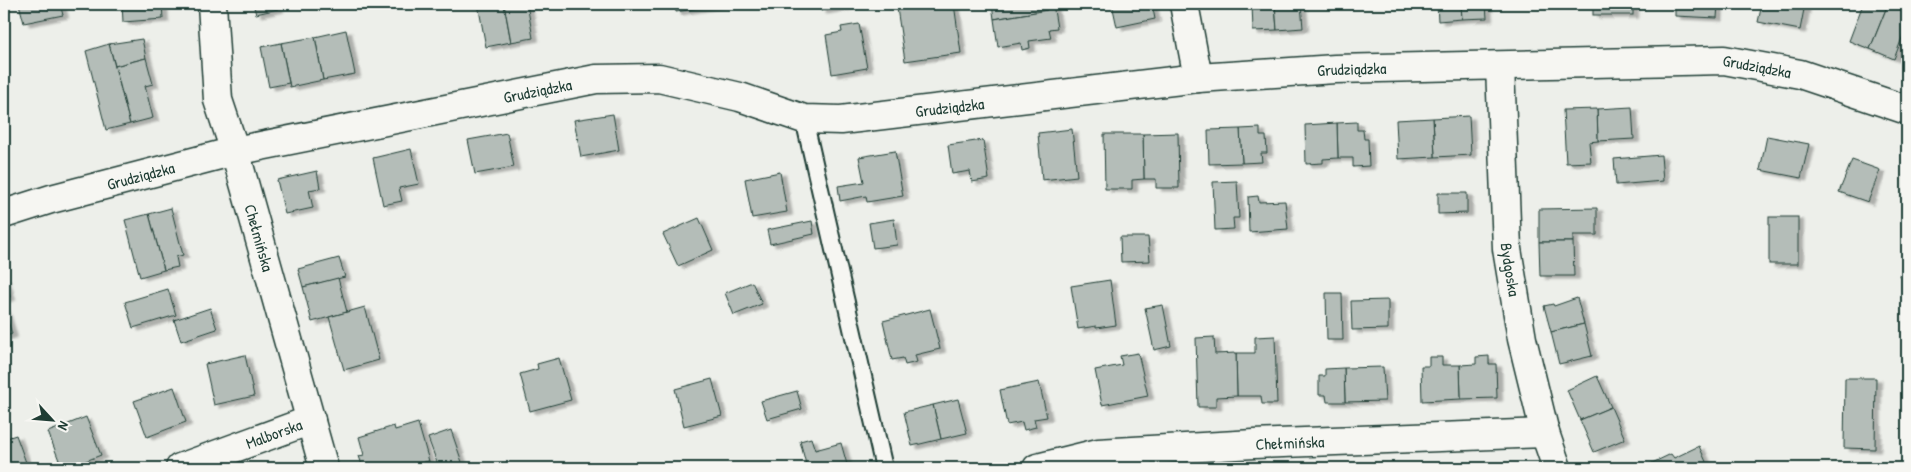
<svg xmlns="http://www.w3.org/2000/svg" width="1911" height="472" viewBox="0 0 1911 472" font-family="'Patrick Hand',sans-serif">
	<defs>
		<filter id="shadow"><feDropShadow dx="5.5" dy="3" stdDeviation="1" flood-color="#0004"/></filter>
	</defs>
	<rect width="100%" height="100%" fill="#edefea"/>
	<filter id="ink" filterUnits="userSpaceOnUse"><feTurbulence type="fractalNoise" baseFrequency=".02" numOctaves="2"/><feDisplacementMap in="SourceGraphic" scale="10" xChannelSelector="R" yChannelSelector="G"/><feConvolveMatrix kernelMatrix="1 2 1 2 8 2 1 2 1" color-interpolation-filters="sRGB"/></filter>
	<g filter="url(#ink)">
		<g fill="#b4bdb8" stroke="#1f3d34" filter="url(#shadow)">
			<path d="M19,4h41l3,11 -39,8z"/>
			<path d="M122,4h40l1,15 -40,3z"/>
			<path d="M253,4h24l1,5 -22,5z"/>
			<path d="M478,4h26l7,38 -25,5z"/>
			<path d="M504,4h23l6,34 -22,4z"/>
			<path d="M675,4h24l1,4 -24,4z"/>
			<path d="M699,4h25l-24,4z"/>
			<path d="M820,4h30v2l-29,5z"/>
			<path d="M928,4h26l7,49 -56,8 -8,-53z"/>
			<path d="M992,4h53l2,6 -53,9z"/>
			<path d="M1045,4h8l4,24 -8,1 2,9 -22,3 1,7 -8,2 -1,-7 -23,4 -4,-28 53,-9z"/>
			<path d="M1112,4h40l3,15 -38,8z"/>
			<path d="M1252,4h23l2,26 -24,1z"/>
			<path d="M1275,4h26l2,24 -26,2z"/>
			<path d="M1437,4h24l1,15 -24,2z"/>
			<path d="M1461,4h25l1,14 -25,1z"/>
			<rect x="1593" y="4" width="40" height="11"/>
			<path d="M1675,4h43l-1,14 -42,-2z"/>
			<path d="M1762,4h43l-5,26 -42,-8z"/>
			<path d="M1863,4h25l-18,45 -21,-8z"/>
			<path d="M1888,4h19v21l-13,34 -24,-10z"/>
			<path d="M859,24l8,44 -35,6 -6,-39 16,-3 -1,-5z"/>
			<path d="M346,30l9,44 -32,6 -8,-43z"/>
			<path d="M315,37l8,43 -33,7 -9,-44z"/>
			<path d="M142,39l4,19 -31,8 -6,-22z"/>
			<path d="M281,43l8,40 -20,4 -8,-40z"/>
			<path d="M109,44l21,80 -24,6 -20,-79z"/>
			<path d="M146,58l7,26 -8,2 8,32 -23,6 -15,-58z"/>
			<path d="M1632,107l2,32 -36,2 -1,-32z"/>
			<path d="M1597,109l1,32 -9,1 2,20 -25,1 -3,-53z"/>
			<path d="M613,114l6,36 -38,7 -7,-37z"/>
			<path d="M1469,116l2,39 -36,2 -2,-39z"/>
			<path d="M1433,118l2,39 -37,2 -2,-39z"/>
			<path d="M1357,122v8h6l1,9h4l1,27 -16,1v-9h-15l-1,-35z"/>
			<path d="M1337,123l1,35 -15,1v4l-17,1 -1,-39z"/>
			<path d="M1260,128v8h6l1,17h-6l1,9 -20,1 -2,-34z"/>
			<path d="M1072,129l5,47 -35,4 -4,-47z"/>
			<path d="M1240,129l2,34 -33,1 -1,-34z"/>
			<path d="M507,133l7,34 -39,7 -7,-34z"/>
			<path d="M1178,133l1,55h-23v-9h-12l-1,-45z"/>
			<path d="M1104,134h39l1,45 -12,1v9h-27z"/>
			<path d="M1767,136l42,8 -8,34 -41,-8z"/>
			<path d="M983,140l6,39 -17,3 -2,-11 -18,3 -4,-29z"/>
			<path d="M411,149l8,35 -20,4 3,13 -19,4 -10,-47z"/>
			<path d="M895,151l8,45 -36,6 -1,-6 -26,5 -2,-15 26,-4 -5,-25z"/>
			<path d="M1661,155l2,26 -47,4 -2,-26z"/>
			<path d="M1852,160l28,10 -12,32 -29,-10z"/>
			<path d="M317,171l3,17 -11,2 4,18 -28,6 -8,-34z"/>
			<path d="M780,172l7,40 -35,6 -7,-39z"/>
			<path d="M1237,181l2,37h-6l1,11 -19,1 -2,-48z"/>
			<path d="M1438,193h29v20l-29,1z"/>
			<path d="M1258,196l1,6 26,-1 3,28 -39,3 -1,-35z"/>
			<path d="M171,208l12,47 -7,2 2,10 -14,3 -15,-56z"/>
			<path d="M1597,208v27h-24v7h-34v-33z"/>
			<path d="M149,214l15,56 -24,7 -15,-57z"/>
			<rect x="1769" y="217" width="29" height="47"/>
			<path d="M699,218l14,32 -35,16 -15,-32z"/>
			<path d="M894,219l3,26 -24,3 -4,-25z"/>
			<path d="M812,221l2,13 -44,10 -3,-14z"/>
			<path d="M1120,237h28l2,24 -29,1z"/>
			<path d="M1539,242h34l1,34h-34z"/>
			<path d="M339,258l6,19 -42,10 -5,-18z"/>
			<path d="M1907,258v21l-7,-3z"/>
			<path d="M4,277l6,20 -6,2z"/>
			<path d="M338,278l9,34 -35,10 -9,-35z"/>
			<path d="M1110,280l6,45 -20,3v-2l-18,3 -7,-43z"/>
			<path d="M752,282l10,22 -28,11 -9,-22z"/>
			<path d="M168,289l8,26 -43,13 -8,-26z"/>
			<path d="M1326,293h16l1,47h-16z"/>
			<path d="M1577,298l7,26 -33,8 -7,-26 9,-2 1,2z"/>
			<path d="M1388,300v29l-36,1 -1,-29z"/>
			<path d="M1163,305l8,41 -17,4 -9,-42z"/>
			<path d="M365,307l14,53 -35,10 -15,-53z"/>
			<path d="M4,308l8,26 -8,3z"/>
			<path d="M210,308l7,21 -36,12 -7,-21z"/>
			<path d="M930,309l10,40 -25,6 2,7 -12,3 -2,-7 -11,2 -9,-39z"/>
			<path d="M1584,324l8,32 -33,8 -8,-32z"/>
			<path d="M1275,336l2,68h-15l-1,-8h-24l-1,-43h19v-16z"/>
			<path d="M1214,337l1,17 21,-1 1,43 -21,1v10h-18l-2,-69z"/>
			<path d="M1138,353l10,43 -46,9 -7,-35 27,-5 -2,-9z"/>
			<path d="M245,355l9,41 -40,9 -9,-41z"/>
			<path d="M1489,356v8h7l1,34 -36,1 -1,-34 16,-1v-7z"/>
			<path d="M1429,357h13v8h18l1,34 -39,2 -1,-35h8z"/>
			<path d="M559,358l12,42 -41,11 -10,-37 18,-5 -1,-5z"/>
			<path d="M1383,367l2,34 -40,1 -1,-34z"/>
			<path d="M1344,368l1,34h-18l-1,-7h-7v-19h6v-7z"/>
			<path d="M1597,376l14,31 -31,13 -13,-30z"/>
			<path d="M1845,378h31l-1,71 -31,-1z"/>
			<path d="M1906,378h1v32h-2z"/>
			<path d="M712,379l10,37 -38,10 -9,-37z"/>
			<path d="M1039,382l8,35 -13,2 2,8 -12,3 -2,-8 -15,3 -7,-35z"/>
			<path d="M174,387l12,35 -39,15 -13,-36z"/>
			<path d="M797,391l5,18 -35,10 -6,-18z"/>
			<path d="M958,399l9,34 -26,6 -8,-34z"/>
			<path d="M933,405l8,34 -29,7 -8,-34z"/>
			<path d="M1611,407l14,32 -31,13 -14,-32z"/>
			<path d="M86,417l15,38 -33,13h-6l-14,-36z"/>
			<path d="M418,423l11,38 -27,7h-14v-1l-25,1 -4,-12 5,-1 -5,-18 35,-11 1,4z"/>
			<path d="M451,430l13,38h-25l-11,-30z"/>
			<path d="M16,435l12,33h-24v-29z"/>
			<path d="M811,438l4,12 26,-7 7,25h-41l-7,-27z"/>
			<path d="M1699,446l8,18 -9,4h-48l-2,-3 23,-11 3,4z"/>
			<path d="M429,461l2,7h-29z"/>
			<path d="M1635,463l3,5h-13z"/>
		</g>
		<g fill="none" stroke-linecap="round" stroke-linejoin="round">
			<defs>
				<path id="service" d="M804,119l80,349"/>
				<g id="minor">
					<path id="s1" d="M212,4l6,96 17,51 89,317"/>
					<path d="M1184,4l14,74"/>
					<path id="s2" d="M1500,66l7,183 15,90 23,94 12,35"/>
					<path id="s3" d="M4,214l47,-15 184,-48 361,-72 63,-1 81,19 64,22 37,1 357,-42 137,-9 389,-9 76,14 107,36"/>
					<path id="s4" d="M180,468l131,-48"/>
					<path id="s5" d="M1037,468l61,-15 156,-9 291,-11"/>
				</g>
			</defs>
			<use href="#service" stroke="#1f3d34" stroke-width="20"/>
			<use href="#minor" stroke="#1f3d34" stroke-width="31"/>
			<use href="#service" stroke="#f6f6f2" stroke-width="16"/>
			<use href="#minor" stroke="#f6f6f2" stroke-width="28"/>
		</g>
	</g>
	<g text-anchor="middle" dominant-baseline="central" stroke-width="4" stroke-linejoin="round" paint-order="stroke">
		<g font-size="16" fill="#1f3d34" stroke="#f6f6f2">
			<text stroke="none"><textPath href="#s3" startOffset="1778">Grudziądzka</textPath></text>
			<text stroke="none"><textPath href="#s3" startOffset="1372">Grudziądzka</textPath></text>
			<text stroke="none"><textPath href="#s3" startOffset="548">Grudziądzka</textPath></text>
			<text stroke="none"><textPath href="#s3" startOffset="968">Grudziądzka</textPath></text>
			<text stroke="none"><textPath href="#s3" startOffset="142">Grudziądzka</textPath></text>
			<text stroke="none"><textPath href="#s1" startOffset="240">Chełmińska</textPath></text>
			<text stroke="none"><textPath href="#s2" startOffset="204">Bydgoska</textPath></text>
			<text stroke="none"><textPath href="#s4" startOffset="100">Malborska</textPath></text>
			<text stroke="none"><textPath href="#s5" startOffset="255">Chełmińska</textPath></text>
		</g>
	</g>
	<rect width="1911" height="472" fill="none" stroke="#f6f6f2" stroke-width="20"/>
	<rect x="10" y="10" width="1891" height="452" fill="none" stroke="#1f3d34" stroke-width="2" filter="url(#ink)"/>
	<g transform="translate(52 420) rotate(116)" stroke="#f6f6f2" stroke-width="4" paint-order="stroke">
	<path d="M0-4L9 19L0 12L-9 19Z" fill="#1f3d34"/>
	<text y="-8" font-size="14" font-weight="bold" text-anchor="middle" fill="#1f3d34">N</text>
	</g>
</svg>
